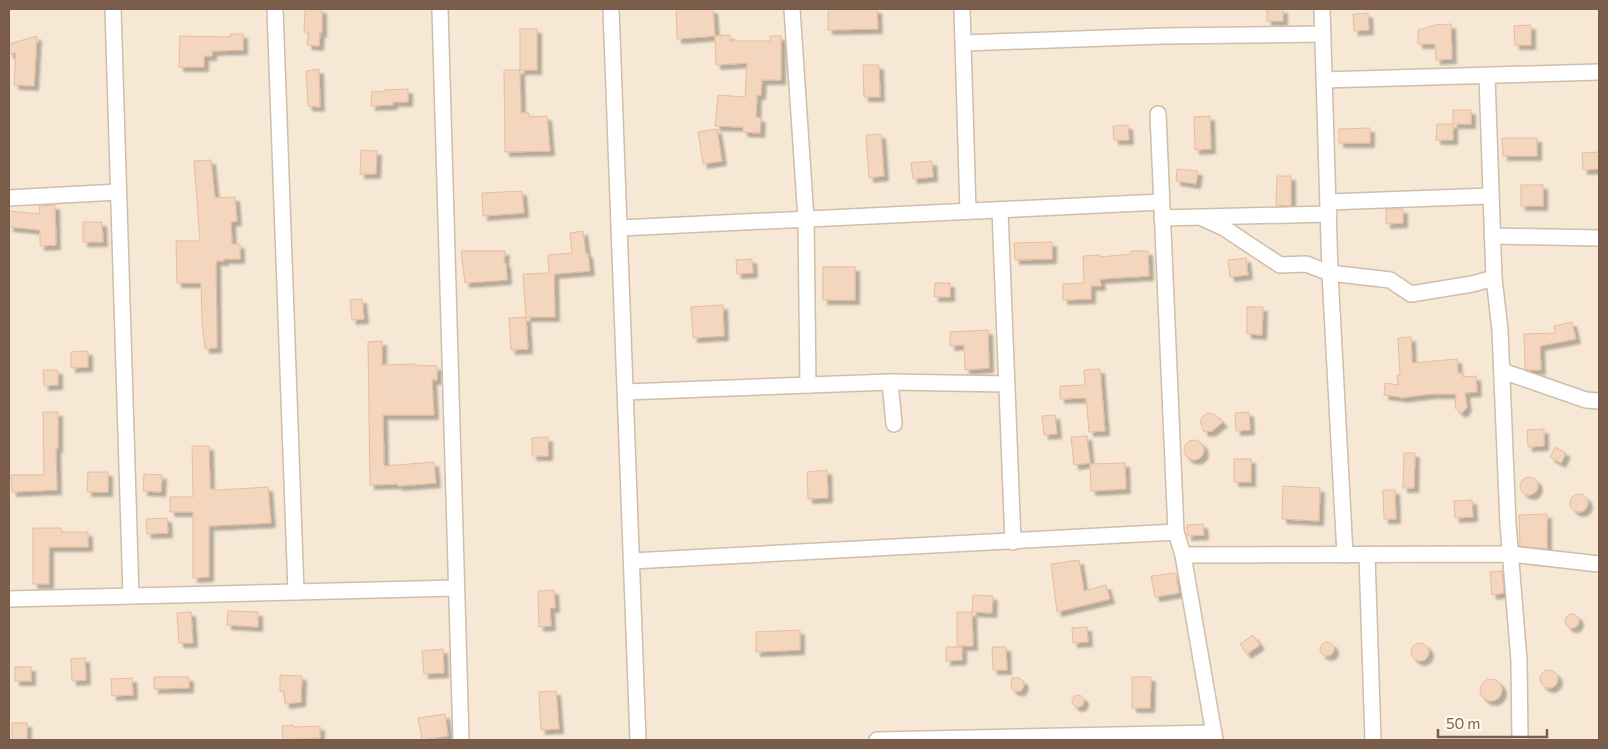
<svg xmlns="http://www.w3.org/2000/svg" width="1608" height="749" viewBox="0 0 1608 749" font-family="Commissioner,sans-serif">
	<defs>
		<filter id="shadow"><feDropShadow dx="4.5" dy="4.5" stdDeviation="1" flood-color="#0004"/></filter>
	</defs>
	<rect width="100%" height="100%" fill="#fdf5e7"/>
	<rect fill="#f6e8d5" x="9" y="9" width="1590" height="731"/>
	<g fill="#f4d5bd" stroke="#e8bc9c" filter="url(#shadow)">
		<path d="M305,9h17v24l-2,-1 -1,14 -12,-1 2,-13h-5z"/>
		<path d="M676,9h37l2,27 -38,3z"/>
		<path d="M828,9h49l1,20 -50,1z"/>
		<rect x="1267" y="9" width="16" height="12"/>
		<path d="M1368,13l1,17 -15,1 -1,-17z"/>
		<path d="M1451,24l1,35 -16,1 -1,-16h-17v-14l17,-5z"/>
		<path d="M1531,25v20h-16l-1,-19z"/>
		<rect x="520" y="29" width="17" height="41"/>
		<path d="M230,34h13v16l-31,1v5h-8v11h-25l1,-31 50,1z"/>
		<path d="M730,35v6h40v-5h11v44h-19l-1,15h-4l-1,22 5,1 -1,15 -17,-1v-5l-28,-1 3,-31 27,2 2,-34 -31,2 -1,-29z"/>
		<path d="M37,36l-3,50 -20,-1 2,-32 -7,1v-10z"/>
		<path d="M863,65h16l1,32h-16z"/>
		<path d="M319,69l1,38 -12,-1 -2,-35z"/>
		<path d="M504,70h16l1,43h8v4l18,-1 3,35 -45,1z"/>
		<path d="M408,89v13h-15v3l-22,1 1,-15 12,1v-2z"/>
		<rect x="1453" y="110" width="18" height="14"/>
		<path d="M1210,116l1,33 -16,1 -1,-33z"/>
		<path d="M1437,124h16v16h-17z"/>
		<path d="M1128,125l1,15h-15l-1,-14z"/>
		<path d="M1370,128v15h-31v-14z"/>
		<path d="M717,129l5,32 -19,3 -5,-32z"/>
		<path d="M881,134l3,42 -15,2 -3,-43z"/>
		<path d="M1502,138h35v18h-34z"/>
		<path d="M361,150l16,1 -1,23h-16z"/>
		<path d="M1599,152v17l-16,1 -1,-17z"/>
		<path d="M211,160l4,38 20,-1 2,24 -6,1 1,22h8v15h-16v2h-8l1,87 -12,1 -3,-27 -1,-39h-24l-1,-42h24l-6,-80z"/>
		<path d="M932,161l1,16 -20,2 -2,-16z"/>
		<path d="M1177,169l21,2 -2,13 -20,-3z"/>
		<path d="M1277,176h14v30l-15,-1z"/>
		<rect x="1521" y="185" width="22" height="21"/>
		<path d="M522,191l2,22 -41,3 -1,-23z"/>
		<path d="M55,205l1,40 -16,1v-16l-31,-3v-16l31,3 -1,-8z"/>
		<path d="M1386,209h17v14l-17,1z"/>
		<path d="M83,222h19l1,20h-20z"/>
		<path d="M583,231l3,23 2,-1 2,18 -36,3 1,43h-29l-3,-43 26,-1 -1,-18 24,-2 -2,-20z"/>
		<path d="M1052,242v17l-37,1 -1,-17z"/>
		<path d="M461,251h44l-1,12h2l1,17 -42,3z"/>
		<path d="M1131,251h17l1,25 -49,3 1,7h-10v13l-28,1v-16l21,-1 -1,-27 17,-1v2l31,-3z"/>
		<path d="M1246,258l2,17 -18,2 -2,-17z"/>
		<path d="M752,259l1,14 -16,1 -1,-14z"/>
		<rect x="823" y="267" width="32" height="33"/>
		<path d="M935,283h15v14h-16z"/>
		<path d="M362,299l2,20 -12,1 -2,-20z"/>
		<path d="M723,305l1,31 -31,2 -2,-31z"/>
		<path d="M1247,307h16l-1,28 -15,-1z"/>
		<path d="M526,317l2,32 -17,1 -2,-32z"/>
		<path d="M1572,322l4,17 -36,7 1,24h-12l-4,-1 -1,-35 31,-1 -1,-7z"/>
		<path d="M988,330l1,38 -24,2 -1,-25 -14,1v-14z"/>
		<path d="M1411,337l1,26 45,-4 1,14h4l1,4 13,-1 1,16 -12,1 2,14 -3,4 -3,2 -6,-5 1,-14h-25l-31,4v-1l-16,-2 1,-12 13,2 -1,-10h3l-2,-37z"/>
		<path d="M382,341v24l32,-1v1l23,1v14h-5l2,35h-51l1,51 50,-4 2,21 -38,3v-2l-28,1 -2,-143z"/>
		<path d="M88,351v16l-17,1v-16z"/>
		<path d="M1100,369l5,62 -16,1 -3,-34 -26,1v-13l25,-1 -1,-15z"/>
		<path d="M43,370h15v15l-14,1z"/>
		<path d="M43,412h15v36l-2,1 1,41 -45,2 -1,-17h33z"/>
		<path d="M1249,412l1,18 -14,1 -1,-18z"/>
		<path d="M1208,413l6,1 9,8 -11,9 -8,1 -4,-11 3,-5z"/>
		<path d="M1055,415l2,19 -13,1 -2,-19z"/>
		<path d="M1544,429v17l-16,1 -1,-17z"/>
		<path d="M1087,436l3,27 -16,2 -3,-28z"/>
		<path d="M548,437v19h-16v-18z"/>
		<circle cx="1194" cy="450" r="10"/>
		<path d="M192,446h17l1,43 10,1 48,-3 3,36 -62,3v51l-16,1v-66h-23v-15h23z"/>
		<path d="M1555,447l11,6 -5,10 -11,-6z"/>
		<path d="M1404,453h11l-1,35h-11z"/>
		<rect x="1234" y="459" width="17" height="23"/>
		<path d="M1125,463l1,26 -35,2 -1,-27z"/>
		<path d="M827,470l1,28 -20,1 -1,-27z"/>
		<path d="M88,472h20v20h-21z"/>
		<path d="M144,474l18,1 -1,17 -18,-1z"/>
		<circle cx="1529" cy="486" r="9"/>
		<path d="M1283,486l37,2 -1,33 -37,-2z"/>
		<path d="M1383,490h12l1,29h-12z"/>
		<circle cx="1579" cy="503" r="9"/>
		<path d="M1472,500l1,17 -18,1 -1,-17z"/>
		<path d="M1547,514v35l-27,-3 -1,-31z"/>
		<path d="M167,518l1,15 -21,1 -1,-15z"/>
		<path d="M1203,524l1,11 -17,1v-11z"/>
		<path d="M33,528h28v4h27v15h-39v37h-16z"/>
		<path d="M1079,560l5,31 22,-6 4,14 -53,13 -6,-48z"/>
		<path d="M1502,571l2,22 -12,2 -2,-23z"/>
		<path d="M1176,573l3,20 -24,4 -4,-21z"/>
		<path d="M554,590l1,18h-5l1,18 -12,1 -1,-36z"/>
		<path d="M973,595l20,1 -1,17 -20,-1z"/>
		<path d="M228,611l30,1v15l-31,-2z"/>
		<path d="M191,612l2,31h-14l-2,-30z"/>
		<path d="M957,612h15l1,34h-16z"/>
		<circle cx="1572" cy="621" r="7"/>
		<path d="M1087,627l1,15 -15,1 -1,-15z"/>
		<path d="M800,630v20l-44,2v-20z"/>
		<path d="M1253,635l7,10 -13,9 -7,-10z"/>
		<circle cx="1327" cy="649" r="7"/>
		<circle cx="1420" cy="652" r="9"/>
		<path d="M946,647h16v13l-16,1z"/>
		<path d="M992,647h14l1,23h-14z"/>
		<path d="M443,649l1,24 -20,1 -2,-23z"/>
		<path d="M85,658l1,22 -14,1 -1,-22z"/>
		<rect x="15" y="667" width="16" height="14"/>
		<circle cx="1549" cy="679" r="9"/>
		<path d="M280,675l22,1 -1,26 -16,2 -1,-12 -4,-1z"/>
		<path d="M154,677h35v11l-35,1z"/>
		<path d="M1132,677h19l-1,31h-18z"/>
		<path d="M132,678l1,17 -21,1 -1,-17z"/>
		<path d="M1012,678h7l4,3 1,4 -3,6h-7l-3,-3z"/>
		<circle cx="1491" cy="690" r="11"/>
		<path d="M556,691l3,38 -18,1 -2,-38z"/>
		<circle cx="1078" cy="701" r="6"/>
		<path d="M445,714l3,22 -26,4 -4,-22z"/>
		<rect x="12" y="723" width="15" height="17"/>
		<path d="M293,725l1,2 26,-1v12l-37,2 -1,-14z"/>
	</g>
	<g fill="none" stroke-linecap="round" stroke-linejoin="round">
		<defs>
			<g id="street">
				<path d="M113,9l18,587"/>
				<path d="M275,9l21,583"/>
				<path d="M440,9l21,731"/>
				<path d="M611,9l27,731"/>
				<path d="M792,9l14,210 2,166"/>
				<path d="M962,9l6,202"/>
				<path d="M1322,9l8,264 15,282"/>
				<path d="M964,43l198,-7 161,-2"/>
				<path d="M1487,76l7,202 6,52 8,194 11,137 1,79"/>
				<path d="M1324,80l275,-8"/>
				<path d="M1158,114l18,418 7,23 32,185"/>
				<path d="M9,198l109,-6"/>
				<path d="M1329,202l161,-6"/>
				<path d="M1000,210l13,332"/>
				<path d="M1200,217l24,11 56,37 26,-1 24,9 60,7 21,14 61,-10 22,-6"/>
				<path d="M1162,218l167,-4"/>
				<path d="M620,228l541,-26"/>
				<path d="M1492,236l107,2"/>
				<path d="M1502,371l84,29 13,1"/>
				<path d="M890,382l4,42"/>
				<path d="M626,392l264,-10 117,2"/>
				<path d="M1183,555l327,-1 89,10"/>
				<path d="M1367,555l6,185"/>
				<path d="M632,561l544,-29"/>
				<path d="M9,599l447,-11"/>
				<path d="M877,740l337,-7"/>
			</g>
		</defs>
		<use href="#street" stroke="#d0bdab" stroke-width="18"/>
		<use href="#street" stroke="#fff" stroke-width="15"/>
	</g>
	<rect width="1608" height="749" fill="none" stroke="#795c49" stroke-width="20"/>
	<path d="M1438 729v8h109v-8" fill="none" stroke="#795c49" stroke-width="2.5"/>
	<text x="1446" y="729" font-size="15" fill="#795c49" stroke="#fff9ee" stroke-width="4" paint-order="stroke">50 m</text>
</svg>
